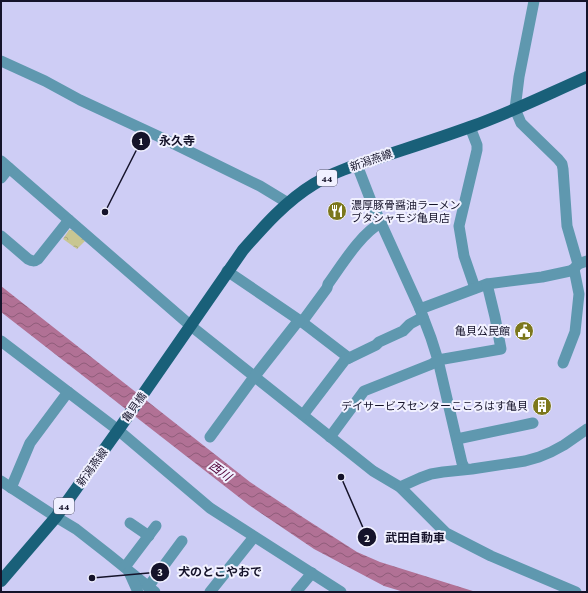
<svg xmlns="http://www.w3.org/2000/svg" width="588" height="593" viewBox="0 0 588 593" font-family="'Crimson Pro','Noto Sans JP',serif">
	<defs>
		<pattern id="park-crowns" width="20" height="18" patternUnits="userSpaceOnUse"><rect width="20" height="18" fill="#c8c692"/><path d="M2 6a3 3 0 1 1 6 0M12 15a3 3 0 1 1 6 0" fill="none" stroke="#aba97e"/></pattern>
		<pattern id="water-waves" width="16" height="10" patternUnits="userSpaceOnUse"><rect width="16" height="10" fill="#b17195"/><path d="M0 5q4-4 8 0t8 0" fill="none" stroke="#8f5c7a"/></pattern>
	</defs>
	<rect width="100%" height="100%" fill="#cecdf5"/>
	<path fill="url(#park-crowns)" d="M69,230h3l13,11 -8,8 -14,-10z"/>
	<path fill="url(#water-waves)" d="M1,286l249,196 54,36 53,34 23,10 96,30h-72l-20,-6 -70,-37 -65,-44 -248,-193z"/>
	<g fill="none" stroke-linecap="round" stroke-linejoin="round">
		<g stroke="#5f98af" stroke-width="11">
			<path d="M534,1l-15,76 -4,32 6,14 37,36 4,5 1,5 4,57 11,38"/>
			<path d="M1,61l44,20 35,19 82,38 98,48 28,17"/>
			<path d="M470,127l7,18v5l-18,76 5,30 11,32"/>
			<path d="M1,161l190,165 182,145 27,16 46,46 45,23 85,36"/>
			<path d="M357,165l14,36 49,108 11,29 7,22 24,103 3,6"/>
			<path d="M1,178l8,-10"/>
			<path d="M1,236l27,23c4,2 6,3 10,0l31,-39"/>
			<path d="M227,271l75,51 47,36"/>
			<path d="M420,309l67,-25 55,-7 28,-6 4,-2 4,-5 9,-3"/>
			<path d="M302,322l25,-34 1,-4c13,-18 34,-52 53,-61"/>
			<path d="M1,341l117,89 92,78 131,84"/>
			<path d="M563,363l12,-31 4,-38 -5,-25"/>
			<path d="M303,415l42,-55 31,-15 3,-3 24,-11 7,-7 13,-7"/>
			<path d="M210,437l41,-56 48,-61"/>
			<path d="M330,437l34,-46 68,-27 6,-4 63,-11 -6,-32 -8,-33"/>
			<path d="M457,439l76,-16"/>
			<path d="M1,481l55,36 20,12 32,25 47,38"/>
			<path d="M400,487l20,-9 11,-4 12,-2 29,-3 53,-8 14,-4 12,-5 13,-7 23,-16"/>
			<path d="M11,488l19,-45 38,-51"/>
			<path d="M130,523l19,13"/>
			<path d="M125,567l31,-41"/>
			<path d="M129,572l9,20"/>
			<path d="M148,587l34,-46"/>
			<path d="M210,592l44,-55"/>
			<path d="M296,592l16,-19"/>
		</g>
		<path stroke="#196079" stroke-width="12" d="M1,581l55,-64 65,-91 122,-176c21,-24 43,-49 71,-66 19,-12 42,-19 64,-26 30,-10 62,-20 92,-31 40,-14 78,-33 117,-50"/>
	</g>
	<defs>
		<symbol id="restaurant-disc" viewBox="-11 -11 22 22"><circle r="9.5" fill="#7c771c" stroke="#f1f1ff"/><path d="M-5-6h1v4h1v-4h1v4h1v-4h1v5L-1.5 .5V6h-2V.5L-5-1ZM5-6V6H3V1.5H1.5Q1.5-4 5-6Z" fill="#fff"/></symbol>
		<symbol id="civic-disc" viewBox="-11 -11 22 22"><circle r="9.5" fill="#7c771c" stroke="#f1f1ff"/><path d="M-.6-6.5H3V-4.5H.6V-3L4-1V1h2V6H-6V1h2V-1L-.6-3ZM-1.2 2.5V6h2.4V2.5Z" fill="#fff"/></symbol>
		<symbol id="building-disc" viewBox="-11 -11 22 22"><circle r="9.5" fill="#7c771c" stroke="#f1f1ff"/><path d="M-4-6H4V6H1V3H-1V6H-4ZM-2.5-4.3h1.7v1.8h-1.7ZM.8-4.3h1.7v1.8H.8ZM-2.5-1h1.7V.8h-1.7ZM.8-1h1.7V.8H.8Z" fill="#fff"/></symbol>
	</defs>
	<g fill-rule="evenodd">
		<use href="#restaurant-disc" x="326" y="200" width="22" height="22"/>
		<use href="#civic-disc" x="513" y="320" width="22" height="22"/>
		<use href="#building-disc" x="531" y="395" width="22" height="22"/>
	</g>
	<g text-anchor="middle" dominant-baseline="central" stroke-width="4" stroke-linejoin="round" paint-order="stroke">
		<g fill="#f1f1ff" stroke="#57566a" stroke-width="1">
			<rect x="317" y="170" width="20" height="16" rx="3"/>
			<rect x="54" y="498" width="20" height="16" rx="3"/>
		</g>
		<g font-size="10" font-weight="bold" fill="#15132a">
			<text x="327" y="178">44</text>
			<text x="64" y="506">44</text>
		</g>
		<g font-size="11" fill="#15132a" stroke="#f1f1ff">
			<text transform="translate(371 160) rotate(-19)">新潟燕線</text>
			<text transform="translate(134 407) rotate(-55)">亀貝橋</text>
			<text transform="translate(92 467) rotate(-54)">新潟燕線</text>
		</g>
		<g font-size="11" fill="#15132a" stroke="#f1f1ff" text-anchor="end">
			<text x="351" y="205" text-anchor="start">濃厚豚骨醤油ラーメン<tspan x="351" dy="13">ブタシャモジ亀貝店</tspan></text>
			<text x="510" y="331">亀貝公民館</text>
			<text x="528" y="406">デイサービスセンターこころはす亀貝</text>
		</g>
		<g font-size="12" font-style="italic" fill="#4f0036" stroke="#f1f1ff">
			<text transform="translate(220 471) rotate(36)">西川</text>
		</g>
	</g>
	<path fill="none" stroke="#15132a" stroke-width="1.5" d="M105 212L141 141M341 477L367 537M92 578L160 572"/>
	<g fill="#15132a" stroke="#f1f1ff" stroke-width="1.5">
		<circle cx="105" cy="212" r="4"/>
		<circle cx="341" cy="477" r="4"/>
		<circle cx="92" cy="578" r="4"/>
		<circle cx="141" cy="141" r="10"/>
		<circle cx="367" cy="537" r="10"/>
		<circle cx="160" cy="572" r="10"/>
	</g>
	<g font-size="12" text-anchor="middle" font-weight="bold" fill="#fff">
		<text x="141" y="145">1</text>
		<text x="367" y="542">2</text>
		<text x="160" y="576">3</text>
	</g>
	<g font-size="12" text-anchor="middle" font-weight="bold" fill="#15132a" stroke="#f1f1ff" stroke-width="4" stroke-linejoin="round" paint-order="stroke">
		<text x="177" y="145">永久寺</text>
		<text x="415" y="542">武田自動車</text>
		<text x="220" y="576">犬のとこやおで</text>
	</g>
	<rect width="588" height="593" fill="none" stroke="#15132a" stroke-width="4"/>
</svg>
